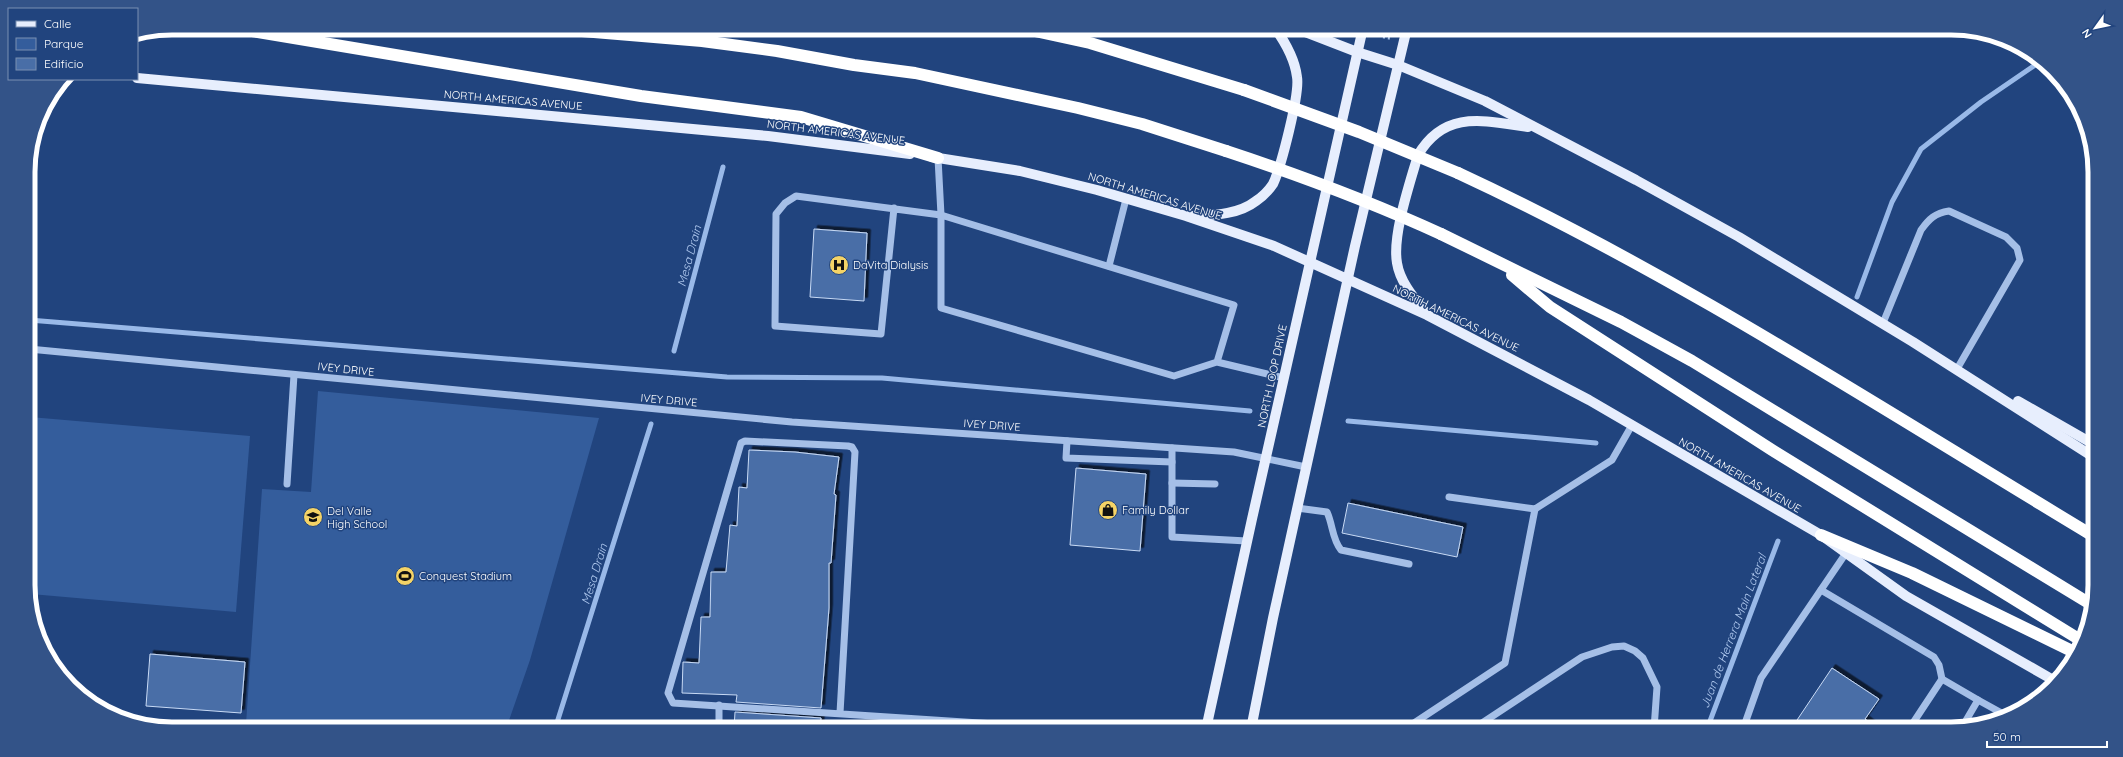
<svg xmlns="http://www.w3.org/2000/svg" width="2123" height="757" viewBox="0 0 2123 757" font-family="Quicksand,sans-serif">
	<defs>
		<filter id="shadow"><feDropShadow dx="3.5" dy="-3.5" stdDeviation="0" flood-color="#0009"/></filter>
	</defs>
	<rect width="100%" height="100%" fill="#21447e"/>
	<g fill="#345d9c">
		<path d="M318,391l281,27 -69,242 -24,69h-256l-4,-5 16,-235 49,3z"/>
		<path d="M30,417l220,19 -14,176 -205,-18z"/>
	</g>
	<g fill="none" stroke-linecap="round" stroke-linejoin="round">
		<g stroke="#99b9e8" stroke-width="5">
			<path d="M1857,297l35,-95 29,-53 60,-47 57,-39"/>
			<path d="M29,320l698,57 155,1 368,33"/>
			<path d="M674,351l49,-184"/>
			<path d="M1348,421l248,22"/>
			<path d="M555,729l96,-305"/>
			<path d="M1707,729l71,-188"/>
		</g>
	</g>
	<g fill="#496ea7" stroke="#c8daf5" filter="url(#shadow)">
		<path d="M814,229l53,4 -3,68 -54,-4z"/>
		<path d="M749,450l46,2 44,5 -5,37 2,1 -5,68h-2v45l-8,100 -85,-6 1,-7 -55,-2 1,-31 16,1 2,-46h9l1,-45h15l4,-47 7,1 2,-39 8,1z"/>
		<path d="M1076,468l70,6 -6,77 -70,-6z"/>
		<path d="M1348,503l115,24 -6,30 -115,-24z"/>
		<path d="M150,654l95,8 -4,51 -95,-7z"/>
		<path d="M1832,668l47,31 -14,20 13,10h-87z"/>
		<path d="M735,712l86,6 -1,11h-86z"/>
	</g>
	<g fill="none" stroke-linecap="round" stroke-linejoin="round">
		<path stroke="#a5bfe7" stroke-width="2.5" stroke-dasharray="2 3" stroke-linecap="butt" d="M1383,37l9,2"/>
		<g stroke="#a5bfe7" stroke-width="7">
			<path d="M894,208l-13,126 -106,-8 1,-112 9,-11 11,-7 145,19 -3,-57"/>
			<path d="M1109,266l17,-67"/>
			<path d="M1883,323l38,-93c8,-11 14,-17 28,-19l57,26 11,11 3,12 -63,109"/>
			<path d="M29,349l763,73 442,30 72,15"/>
			<path d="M1217,362l-43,14 -233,-68v-93l293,90 -17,57 67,16"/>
			<path d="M1067,441l-1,17 106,4"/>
			<path d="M1172,448v89l75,4"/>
			<path d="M1172,483l43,1"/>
			<path d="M287,484l7,-109"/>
			<path d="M1449,497l86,12 77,-49 20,-35"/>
			<path d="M1297,508l30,4c6,13 5,27 14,38l68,14"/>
			<path d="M1821,590l113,67 5,8 3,14 -33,50"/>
			<path d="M1942,679l36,21"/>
			<path d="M719,705v24"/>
			<path d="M840,713l15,-261 -3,-5 -4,-1 -103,-5 -4,2 -73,250 5,10 400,26"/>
			<path d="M1405,729l100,-66 30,-154"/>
			<path d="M1473,729l109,-72 30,-10 12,-1 11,5 8,7 14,29 -3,42"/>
			<path d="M1743,729l18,-51 85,-125"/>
			<path d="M1961,729l17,-29 29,16"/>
		</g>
		<g stroke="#e7eefd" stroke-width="10">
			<path d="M1295,28l62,24 41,13 87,36 151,79 103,57 174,105 182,116"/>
			<path d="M137,78l631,58 142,18"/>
			<path d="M932,157l88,14 77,19 89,26 88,30 153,69 162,85 170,99 62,36 85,61 149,85"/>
			<path d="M1192,216c21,-1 46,-1 64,-15 6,-4 13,-11 17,-17 8,-17 27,-90 24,-107 -2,-17 -12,-35 -22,-49"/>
			<path d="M1426,313c-12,-15 -26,-31 -29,-50 -5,-28 13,-80 21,-108 27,-46 67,-34 110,-28"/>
			<path d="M2018,401l77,44"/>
			<path d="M1206,729l46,-210 111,-491"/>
			<path d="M1251,729l22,-111 82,-372 52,-218"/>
		</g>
		<g stroke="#fff" stroke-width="12">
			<path d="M234,28l407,68 160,21 137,41"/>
			<path d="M546,28l156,13 75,10 77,14 61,8 163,35 64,16 84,27"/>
			<path d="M1021,28l69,15 154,47"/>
			<path d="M1458,173c222,103 427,238 637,364"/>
			<path d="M1441,234l180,88 71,39 400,244"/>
			<path d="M1512,275l38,32 222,143 310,191"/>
			<path d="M1821,535l91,38 164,80"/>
		</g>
		<g stroke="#fff" stroke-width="12">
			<path d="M1244,90l115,42 99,41"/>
			<path d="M1226,151c73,24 145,51 215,83"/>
		</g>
	</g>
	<defs>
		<symbol id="hospital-disc" viewBox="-11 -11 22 22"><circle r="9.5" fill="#f4d366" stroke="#21447e"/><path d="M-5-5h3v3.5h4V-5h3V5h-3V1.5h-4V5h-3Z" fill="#111"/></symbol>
		<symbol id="shop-disc" viewBox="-11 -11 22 22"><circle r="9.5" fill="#f4d366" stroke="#21447e"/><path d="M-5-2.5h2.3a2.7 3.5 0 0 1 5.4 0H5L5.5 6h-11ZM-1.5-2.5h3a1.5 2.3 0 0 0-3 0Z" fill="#111"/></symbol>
		<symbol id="school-disc" viewBox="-11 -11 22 22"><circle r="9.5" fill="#f4d366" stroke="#21447e"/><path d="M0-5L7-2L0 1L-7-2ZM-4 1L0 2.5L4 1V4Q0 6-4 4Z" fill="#111"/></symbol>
		<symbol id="stadium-disc" viewBox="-11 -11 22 22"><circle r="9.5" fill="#f4d366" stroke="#21447e"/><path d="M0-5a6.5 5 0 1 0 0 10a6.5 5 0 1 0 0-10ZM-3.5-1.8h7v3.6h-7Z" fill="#111"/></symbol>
	</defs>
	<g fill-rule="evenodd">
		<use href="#hospital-disc" x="828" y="254" width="22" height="22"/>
		<use href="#shop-disc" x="1097" y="499" width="22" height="22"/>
		<use href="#school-disc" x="302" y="506" width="22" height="22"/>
		<use href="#stadium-disc" x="394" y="565" width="22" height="22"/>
	</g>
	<g text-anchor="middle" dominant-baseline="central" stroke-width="3" stroke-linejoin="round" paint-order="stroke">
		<g font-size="11" fill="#fff" stroke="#21447e">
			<text transform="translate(513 100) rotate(5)">NORTH AMERICAS AVENUE</text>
			<text transform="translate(836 132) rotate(7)">NORTH AMERICAS AVENUE</text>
			<text transform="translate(1155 196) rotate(17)">NORTH AMERICAS AVENUE</text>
			<text transform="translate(1456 318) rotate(26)">NORTH AMERICAS AVENUE</text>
			<text transform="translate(346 369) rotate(6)">IVEY DRIVE</text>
			<text transform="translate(1272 376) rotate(-78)">NORTH LOOP DRIVE</text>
			<text transform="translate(669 400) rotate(5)">IVEY DRIVE</text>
			<text transform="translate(992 425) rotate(4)">IVEY DRIVE</text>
			<text transform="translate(1740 475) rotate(30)">NORTH AMERICAS AVENUE</text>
		</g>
		<g font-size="11" fill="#fff" stroke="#21447e" text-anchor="start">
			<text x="853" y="265">DaVita Dialysis</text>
			<text x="1122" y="510">Family Dollar</text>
			<text x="327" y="511">Del Valle<tspan x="327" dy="13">High School</tspan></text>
			<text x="419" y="576">Conquest Stadium</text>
		</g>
		<g font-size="12" font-style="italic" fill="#b0c9ef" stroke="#21447e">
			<text transform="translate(689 256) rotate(-75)">Mesa Drain</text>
			<text transform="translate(594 574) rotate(-73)">Mesa Drain</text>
			<text transform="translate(1733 631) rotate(-69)">Juan de Herrera Main Lateral</text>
		</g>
	</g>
	<path d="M0 0H2123V757H0ZM172 35H1951A137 137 0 0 1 2088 172V585A137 137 0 0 1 1951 722H172A137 137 0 0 1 35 585V172A137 137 0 0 1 172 35Z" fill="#335388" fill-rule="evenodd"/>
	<path fill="none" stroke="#fff" stroke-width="5" d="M172 35H1951A137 137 0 0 1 2088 172V585A137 137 0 0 1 1951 722H172A137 137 0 0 1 35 585V172A137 137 0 0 1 172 35Z"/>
	<rect x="8" y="8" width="130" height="72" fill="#21447e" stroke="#7a8fb2"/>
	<rect x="16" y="21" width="20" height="6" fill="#e7eefd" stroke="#7a8fb2"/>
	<text x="44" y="28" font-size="12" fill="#ffffff">Calle</text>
	<rect x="16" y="38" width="20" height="12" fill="#345d9c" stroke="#7a8fb2"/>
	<text x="44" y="48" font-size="12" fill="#ffffff">Parque</text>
	<rect x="16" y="58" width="20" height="12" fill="#496ea7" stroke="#7a8fb2"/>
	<text x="44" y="68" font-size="12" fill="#ffffff">Edificio</text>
	<g transform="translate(2095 28) rotate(237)" stroke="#21447e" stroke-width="3" paint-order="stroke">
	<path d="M0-3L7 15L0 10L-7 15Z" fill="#ffffff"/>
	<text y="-6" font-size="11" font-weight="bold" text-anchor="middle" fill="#ffffff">N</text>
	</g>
	<path d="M1987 741v6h120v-6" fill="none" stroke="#ffffff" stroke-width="2"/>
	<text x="1993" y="741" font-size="12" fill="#ffffff" stroke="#21447e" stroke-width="3" paint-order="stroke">50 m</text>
</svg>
